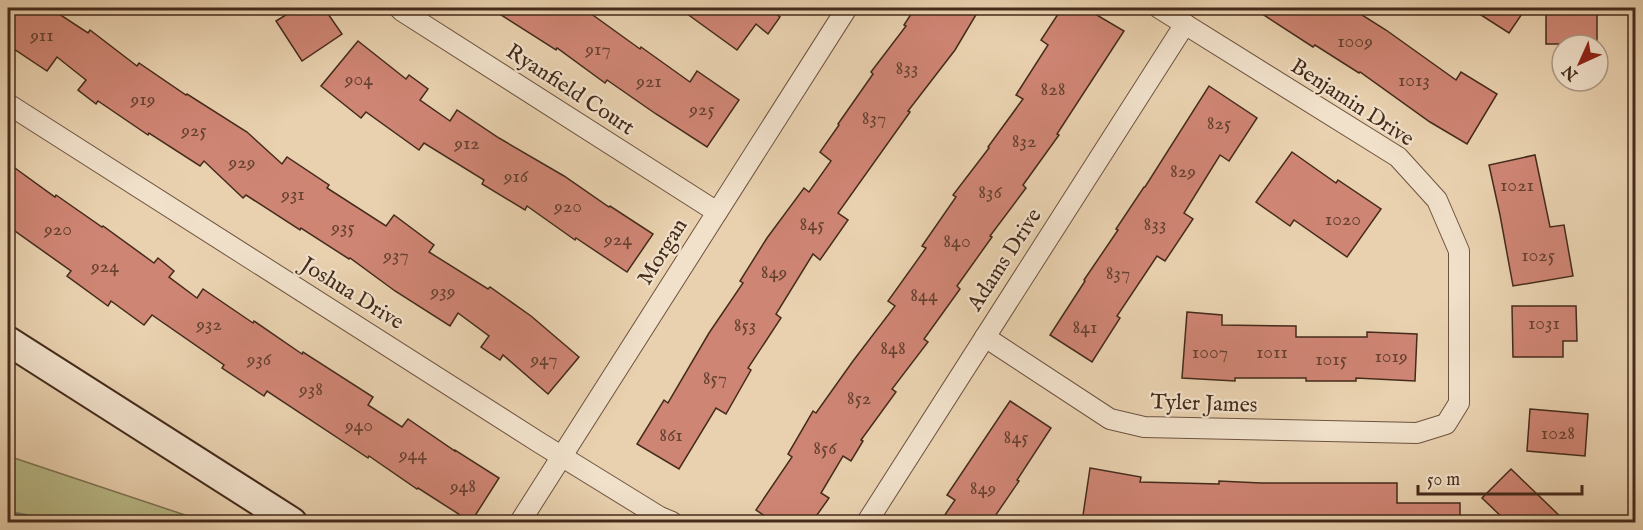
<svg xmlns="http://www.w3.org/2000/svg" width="1643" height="530" viewBox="0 0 1643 530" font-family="'IM FELL English',serif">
	<rect width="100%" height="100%" fill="#e9d1af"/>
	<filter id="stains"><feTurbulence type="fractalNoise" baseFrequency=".00333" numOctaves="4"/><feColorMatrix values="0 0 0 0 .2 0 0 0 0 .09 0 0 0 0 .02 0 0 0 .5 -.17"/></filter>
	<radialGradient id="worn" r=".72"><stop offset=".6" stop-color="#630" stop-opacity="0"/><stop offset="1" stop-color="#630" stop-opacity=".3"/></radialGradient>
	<path fill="#b9ba88" stroke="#7e7252" stroke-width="1.5" d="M8,456l195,65 2,1h-197z"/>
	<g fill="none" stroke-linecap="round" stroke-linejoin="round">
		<path stroke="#77806e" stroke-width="7" d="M8,514l21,4 39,4"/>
	</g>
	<g fill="#cf8574" stroke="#442b1b" stroke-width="1.5">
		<path d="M8,8h42l38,25 2,-3 47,36 2,-3 47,32 1,-1 60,38 35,32 5,-7 42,28 -2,3 59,38 8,-11 40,30 -5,7 59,37 2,-2 41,29 48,41 -31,37 -45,-39 -3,5 -19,-13 8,-11 -31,-23 -8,13 -55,-35 -45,-33 -1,1 -48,-31 -1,2 -54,-35 -3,3 -39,-37 -4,5 -51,-33 -1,2 -50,-34 -2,3 -18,-14 8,-10 -29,-23 -10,14 -39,-26z"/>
		<path d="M297,8h27l18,26 -40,27 -26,-40z"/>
		<path d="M490,8h93l57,41 1,-2 49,35 7,-11 42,29 -32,47 -51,-33 -49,-34 -2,3 -48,-35 -1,2z"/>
		<path d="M679,8h89l12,9 -12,17 -12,-10 -19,26z"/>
		<path d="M915,8h65l-25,42 -47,61 2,1 -72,101 10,7 -28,40 -7,-6 -37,60 5,4 -33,50 3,2 -25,44 -10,-6 -37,61 -42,-25 27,-44 4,3 41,-70 34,-50 -3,-2 27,-43 37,-50 5,4 22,-31 -11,-9 19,-27 -1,-1 35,-50 -2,-2 35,-46 -2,-1z"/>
		<path d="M1062,8h23l39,23 -67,103 2,1 -36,50 3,3 -36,48 2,1 -35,49 3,3 -36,50 4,3 -36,47 4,3 -35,48 2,1 -12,20 -8,-5 -22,37 8,5 -17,24h-38l-18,-12 36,-53 -4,-3 25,-43 3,2 37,-52 42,-55 -7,-5 38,-53 -4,-2 34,-49 -3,-2 36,-47 -1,-1 35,-48 -7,-4 32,-50 -7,-5z"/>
		<path d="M1253,8h98l35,22 70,50 5,-8 36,22 -30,50 -37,-22 -70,-50 -1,1 -44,-28 -2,2z"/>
		<path d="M1470,8h56l-17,25z"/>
		<rect x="1546" y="8" width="51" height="36"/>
		<path d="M358,41l48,38 3,-4 19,14 -8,11 30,21 7,-11 42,28 65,38 45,31 1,-1 43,28 -26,38 -51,-34 -1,2 -48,-34 -2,4 -43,-26 2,-4 -60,-37 -5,7 -53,-38 -5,6 -40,-32z"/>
		<path d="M1209,86l48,32 -28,43 -9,-6 -36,58 9,6 -28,42 -8,-5 -40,60 3,2 -28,44 -42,-27 35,-54 -1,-1 34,-50 -2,-1 28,-42h1z"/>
		<path d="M1292,152l44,31 2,-3 43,29 -34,48 -53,-37 -4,6 -34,-24z"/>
		<path d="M1535,155l15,72 14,-2 9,51 -60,10 -13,-71 -11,-50z"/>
		<path d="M8,163l47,34 1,-2 46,32 1,-1 51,37 4,-5 16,13 -5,6 28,21 6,-9 50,34 1,-2 48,33 1,-2 70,45 -5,8 34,22 6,-8 47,32v-1l44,28 -28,44 -53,-34 -1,1 -48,-33 -1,2 -101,-67 -3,5 -42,-28 2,-3 -72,-50 -8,10 -33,-24 -3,5 -41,-30 4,-5 -63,-45z"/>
		<path d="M1512,306h64l1,35h-14v16h-50z"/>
		<path d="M1187,312l35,3v10l74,1v11h71v-5l50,2 -2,47 -59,-3v3h-50v-3h-71v3l-53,-3z"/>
		<path d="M1010,401l41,27 -34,52 2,1 -28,41h-51l15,-22 -8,-5z"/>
		<path d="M1530,409l58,5 -3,42 -58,-5z"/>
		<path d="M1090,468l51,9 -1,5 79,2v-3l42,2h136v20h63v19h-378z"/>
		<path d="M1511,469l55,53h-59l-25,-24z"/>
	</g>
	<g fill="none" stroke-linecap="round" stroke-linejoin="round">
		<defs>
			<g id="minor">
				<path d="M399,8l3,3 315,201"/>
				<path d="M8,104l532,339 120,74 12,5"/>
				<path d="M985,337l125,82 34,8 273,6 29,-9 13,-21v-152l-22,-51 -39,-43 -239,-149"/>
				<path d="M520,522l327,-514"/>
				<path d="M867,522l318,-498"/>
			</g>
			<path id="secondary" d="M8,341l284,181"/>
		</defs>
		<use href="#minor" stroke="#6d5440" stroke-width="22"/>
		<use href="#secondary" stroke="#442b1b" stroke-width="32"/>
		<use href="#minor" stroke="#f1e1cb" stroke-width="20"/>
		<use href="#secondary" stroke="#f1e1cb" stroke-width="28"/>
	</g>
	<g text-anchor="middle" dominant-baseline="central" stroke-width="4.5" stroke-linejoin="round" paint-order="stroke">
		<g font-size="20" fill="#674231">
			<text x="42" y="35">911</text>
			<text x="1355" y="41">1009</text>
			<text x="598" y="49">917</text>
			<text x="907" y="68">833</text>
			<text x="359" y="79">904</text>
			<text x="1414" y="80">1013</text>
			<text x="649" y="81">921</text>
			<text x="1053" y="89">828</text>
			<text x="143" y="99">919</text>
			<text x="702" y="109">925</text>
			<text x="874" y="118">837</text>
			<text x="1219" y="123">825</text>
			<text x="194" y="130">925</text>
			<text x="1024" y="141">832</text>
			<text x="467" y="143">912</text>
			<text x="242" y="162">929</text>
			<text x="1183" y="171">829</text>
			<text x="516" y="176">916</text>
			<text x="1517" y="185">1021</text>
			<text x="990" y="192">836</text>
			<text x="293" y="194">931</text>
			<text x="568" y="206">920</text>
			<text x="1343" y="219">1020</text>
			<text x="812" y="224">845</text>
			<text x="1155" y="224">833</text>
			<text x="343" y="227">935</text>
			<text x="58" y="229">920</text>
			<text x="618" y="239">924</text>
			<text x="957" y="241">840</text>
			<text x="396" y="255">937</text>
			<text x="1538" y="255">1025</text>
			<text x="105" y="266">924</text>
			<text x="774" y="272">849</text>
			<text x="1118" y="273">837</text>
			<text x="443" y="291">939</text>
			<text x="924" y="295">844</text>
			<text x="1544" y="323">1031</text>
			<text x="209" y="324">932</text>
			<text x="745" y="325">853</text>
			<text x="1085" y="327">841</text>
			<text x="893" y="348">848</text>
			<text x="1210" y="352">1007</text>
			<text x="1272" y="352">1011</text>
			<text x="1391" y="356">1019</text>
			<text x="259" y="359">936</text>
			<text x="544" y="359">947</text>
			<text x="1331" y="359">1015</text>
			<text x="715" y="378">857</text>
			<text x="311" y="389">938</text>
			<text x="859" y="398">852</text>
			<text x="359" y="425">940</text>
			<text x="1558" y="433">1028</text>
			<text x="671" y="435">861</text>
			<text x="1016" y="437">845</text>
			<text x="825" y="448">856</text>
			<text x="413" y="454">944</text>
			<text x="463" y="486">948</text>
			<text x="983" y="488">849</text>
		</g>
		<g font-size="22" fill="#442b1b" stroke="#f1e1cb">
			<text transform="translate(570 90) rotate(33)">Ryanfield Court</text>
			<text transform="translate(1352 103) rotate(33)">Benjamin Drive</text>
			<text transform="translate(663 252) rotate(-58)">Morgan</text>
			<text transform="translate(1005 260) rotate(-57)">Adams Drive</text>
			<text transform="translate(352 294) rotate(32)">Joshua Drive</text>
			<text transform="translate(1204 404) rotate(2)">Tyler James</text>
		</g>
	</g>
	<rect width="1643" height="530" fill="none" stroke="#e9d1af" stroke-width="30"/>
	<rect x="9" y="9" width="1625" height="512" fill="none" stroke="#442b1b" stroke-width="3"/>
	<rect x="15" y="15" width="1613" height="500" fill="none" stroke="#442b1b" stroke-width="1.5"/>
	<g transform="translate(1580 63) rotate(225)"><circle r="28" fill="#f1e1cb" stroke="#ac9885" stroke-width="1.5"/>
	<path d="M0-4.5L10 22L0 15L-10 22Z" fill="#8f2418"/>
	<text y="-9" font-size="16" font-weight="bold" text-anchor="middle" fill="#442b1b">N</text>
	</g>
	<path d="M1418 485v9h164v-9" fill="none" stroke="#442b1b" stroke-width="3"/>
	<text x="1427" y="485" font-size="18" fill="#442b1b" stroke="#f1e1cb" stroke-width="4.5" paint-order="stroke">50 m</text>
	<rect width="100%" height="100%" filter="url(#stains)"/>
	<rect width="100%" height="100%" fill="url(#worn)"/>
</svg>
